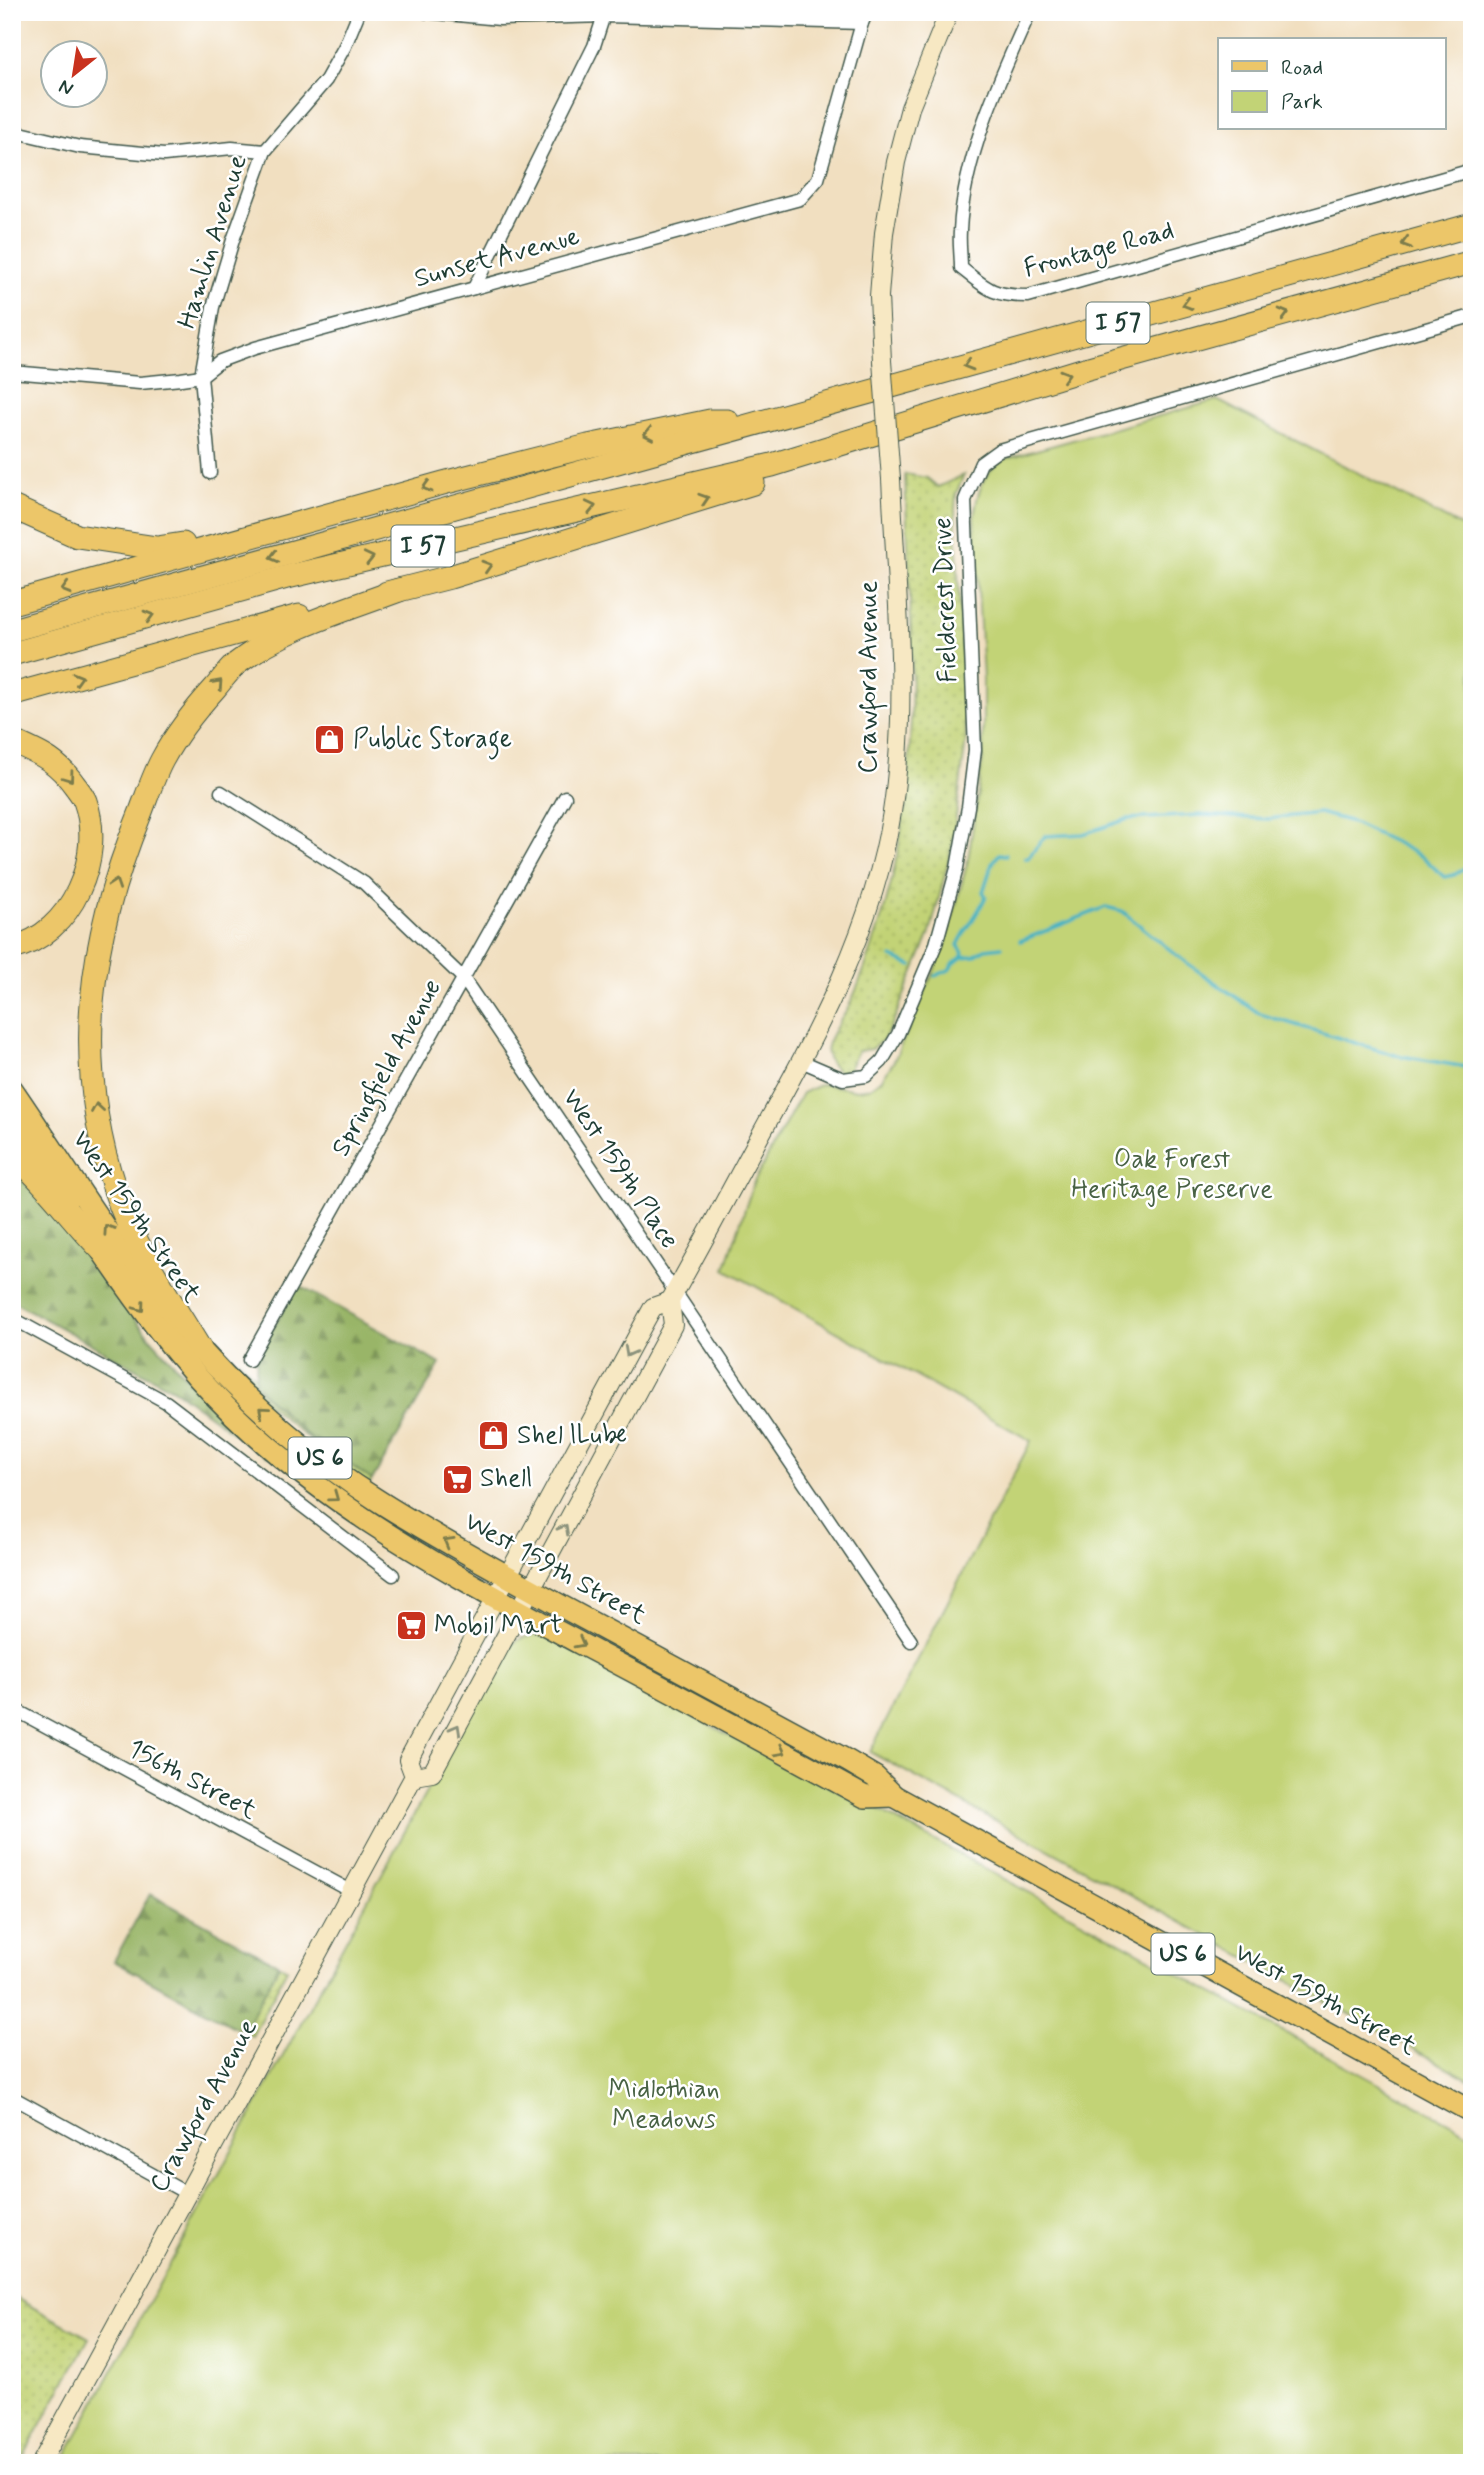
<svg xmlns="http://www.w3.org/2000/svg" width="1484" height="2475" viewBox="0 0 1484 2475" font-family="Mynerve,sans-serif">
	<defs>
		<pattern id="grass-dots" width="8" height="8" patternUnits="userSpaceOnUse" patternTransform="scale(1.75)"><rect width="8" height="8" fill="#c2d376"/><path d="M2 2h.1M6 6h.1" fill="none" stroke="#a6b667" stroke-width="1.8" stroke-linecap="round"/></pattern>
		<pattern id="forest-firs" width="22" height="20" patternUnits="userSpaceOnUse" patternTransform="scale(1.75)"><rect width="22" height="20" fill="#99b567"/><path d="M5 1l3.5 6h-7zM16 11l3.5 6h-7z" fill="#7c9456"/></pattern>
	</defs>
	<rect width="100%" height="100%" fill="#fff"/>
	<filter id="ink" filterUnits="userSpaceOnUse"><feTurbulence type="fractalNoise" baseFrequency=".0143" numOctaves="2"/><feDisplacementMap in="SourceGraphic" scale="14" xChannelSelector="R" yChannelSelector="G"/><feConvolveMatrix kernelMatrix="1 2 1 2 8 2 1 2 1" color-interpolation-filters="sRGB"/></filter>
	<filter id="wash" filterUnits="userSpaceOnUse"><feTurbulence type="fractalNoise" baseFrequency=".00686" numOctaves="4" result="noise"/><feDisplacementMap in="SourceGraphic" scale="28" xChannelSelector="R" yChannelSelector="G"/><feGaussianBlur stdDeviation="1.57" result="paint"/><feColorMatrix in="noise" values="0 0 0 0 0 0 0 0 0 0 0 0 0 0 0 0 0 1.4 0 .05"/><feComposite in="paint" operator="in"/></filter>
	<g filter="url(#wash)">
		<rect width="100%" height="100%" fill="#f1dfc0"/>
		<g fill="url(#grass-dots)" stroke="#708855" stroke-width="2">
			<path d="M905,474l22,4 11,9 26,-12 -8,19 -1,16 11,230 -14,107 -22,86 -37,89 -9,17 -13,10 -13,2 -10,19 -7,3c-9,-6 -17,-17 -14,-27 4,-15 17,-28 23,-42 15,-33 26,-67 36,-101 38,-140 24,-286 19,-429z"/>
			<path d="M239,1360l17,18 -1,8 53,50 64,43 -5,10 -145,-124z"/>
			<path d="M279,1965l8,4 -35,67 -9,-4z"/>
			<path d="M12,2296l77,42 -69,125h-8z"/>
		</g>
		<g fill="url(#forest-firs)" stroke="#5c794e" stroke-width="2">
			<path d="M12,1168l13,10 126,161 54,58 62,60 -92,-67 -163,-89z"/>
			<path d="M298,1285l142,79 -68,116 -64,-44 -53,-50 2,-30z"/>
			<path d="M150,1894l129,71 -36,67 -129,-71z"/>
		</g>
		<g fill="#c2d376" stroke="#708855" stroke-width="2">
			<path d="M1217,400l255,132v1549l-602,-329 161,-311 -306,-172 29,-87 48,-89 20,-9 35,6 12,-2 12,-8 13,-19 51,-115 23,-86 15,-102v-80l-9,-160c3,-25 8,-45 30,-59z"/>
			<path d="M539,1635l12,3 183,100 148,74 590,323v328h-1410l437,-805c12,-15 20,-22 40,-23z"/>
		</g>
		<g fill="none" stroke-linecap="round" stroke-linejoin="round">
			<g stroke="#46b2c3" stroke-width="3.5">
				<path d="M1025,858h3l17,-22 38,-2 45,-15 73,-4 66,4 52,-6 30,8 49,23 26,14 20,19 10,-2 18,-11"/>
				<path d="M1020,941l86,-34 16,4 62,50 76,53 135,41 77,13"/>
				<path d="M892,957l20,9"/>
				<path d="M962,957l1,-4 -5,-8c8,-17 20,-31 28,-49l-3,-4 9,-28 7,-10 7,1"/>
				<path d="M935,976l14,-6 4,-6 9,-7 12,-1 11,-7 17,-2"/>
			</g>
		</g>
	</g>
	<g filter="url(#ink)">
		<g fill="none" stroke-linecap="round" stroke-linejoin="round">
			<defs>
				<g id="street">
					<path d="M425,12l75,7 106,-3 256,7"/>
					<path d="M1030,12c-30,66 -67,146 -70,219 -1,12 1,25 1,37 26,21 32,28 67,28l444,-126"/>
					<path d="M12,131l68,16 84,8 68,-7 33,3"/>
					<path d="M474,288l120,-242 11,-34"/>
					<path d="M12,372l128,11 41,-4 20,-3 19,-15 35,-13 545,-149 18,-20 44,-156 5,-11"/>
					<path d="M210,473l-9,-97 12,-69 20,-67 32,-89 61,-71 19,-34 14,-34"/>
					<path d="M221,792l143,91 99,95 448,663"/>
					<path d="M801,1061l42,18 23,-3 16,-15 16,-27 38,-90 21,-76 11,-61 7,-57 -10,-250 16,-37 18,-13 473,-134"/>
					<path d="M12,1318l154,84 227,173"/>
					<path d="M249,1360l316,-563"/>
					<path d="M12,1708l339,183"/>
					<path d="M12,2097l174,96"/>
				</g>
				<g id="secondary">
					<path d="M882,361l-3,-65 5,-63 12,-71 14,-54 39,-96"/>
					<path d="M414,1776l18,-3 241,-448 -3,-24c31,-55 61,-111 91,-167 56,-101 113,-206 131,-322 17,-108 4,-224 -1,-333"/>
					<path d="M41,2463l373,-687 -6,-16 234,-433 11,-20 17,-6"/>
				</g>
				<g id="primary">
					<path d="M12,1089c60,87 114,180 186,258 51,56 115,113 179,153 61,39 124,72 186,107 95,52 190,103 285,154l27,16 19,19 578,316"/>
					<path d="M12,1118l55,81"/>
					<path d="M93,1238c42,62 86,124 141,177 101,98 225,163 347,229 95,50 189,101 284,153l29,-1"/>
				</g>
				<g id="highway">
					<path d="M12,507l65,29 80,12 26,-4"/>
					<path d="M387,593l63,-16 303,-94"/>
					<path d="M12,603l431,-120 145,-37 122,-25h17"/>
					<path d="M12,630l1460,-405"/>
					<path d="M12,654l275,-77 485,-112 313,-96 387,-107"/>
					<path d="M12,695l287,-79"/>
					<path d="M12,741c29,13 45,19 64,46 3,4 7,9 9,14 20,55 -13,134 -73,147"/>
					<path d="M12,1153c34,29 58,65 90,97"/>
					<path d="M200,1349c-31,-51 -66,-102 -85,-159 -43,-130 -26,-252 25,-376 7,-18 13,-37 22,-54 14,-26 33,-50 53,-72 7,-8 13,-17 21,-24 48,-37 108,-53 163,-74"/>
				</g>
			</defs>
			<use href="#street" stroke="#3e5549" stroke-width="15"/>
			<use href="#secondary" stroke="#3e5549" stroke-width="20"/>
			<use href="#primary" stroke="#3e5549" stroke-width="24"/>
			<use href="#highway" stroke="#3e5549" stroke-width="25"/>
			<use href="#street" stroke="#fff" stroke-width="12"/>
			<use href="#secondary" stroke="#f7e8c3" stroke-width="18"/>
			<use href="#primary" stroke="#ecc669" stroke-width="21"/>
			<use href="#highway" stroke="#ecc669" stroke-width="23"/>
			<defs>
				<path id="secondary-bridge" d="M882,361l9,118"/>
			</defs>
			<use href="#secondary-bridge" stroke="#3e5549" stroke-width="20" stroke-linecap="butt"/>
			<use href="#secondary-bridge" stroke="#f7e8c3" stroke-width="18"/>
		</g>
		<defs><path id="oneway-chevron" d="M-2-3.5L2.5 0L-2 3.5" fill="none" stroke-width="1.6" stroke-linecap="round" stroke-linejoin="round" transform="scale(1.75)"/></defs>
		<g stroke="#7b7b4c">
			<use href="#oneway-chevron" transform="translate(1406 243) rotate(164)"/>
			<use href="#oneway-chevron" transform="translate(1187 304) rotate(164)"/>
			<use href="#oneway-chevron" transform="translate(1284 314) rotate(-15)"/>
			<use href="#oneway-chevron" transform="translate(968 365) rotate(164)"/>
			<use href="#oneway-chevron" transform="translate(1065 375) rotate(-17)"/>
			<use href="#oneway-chevron" transform="translate(648 434) rotate(169)"/>
			<use href="#oneway-chevron" transform="translate(427 487) rotate(164)"/>
			<use href="#oneway-chevron" transform="translate(704 499) rotate(-18)"/>
			<use href="#oneway-chevron" transform="translate(591 507) rotate(-13)"/>
			<use href="#oneway-chevron" transform="translate(274 557) rotate(165)"/>
			<use href="#oneway-chevron" transform="translate(369 558) rotate(-13)"/>
			<use href="#oneway-chevron" transform="translate(487 566) rotate(-17)"/>
			<use href="#oneway-chevron" transform="translate(66 589) rotate(164)"/>
			<use href="#oneway-chevron" transform="translate(149 616) rotate(-16)"/>
			<use href="#oneway-chevron" transform="translate(78 678) rotate(-16)"/>
			<use href="#oneway-chevron" transform="translate(218 684) rotate(-48)"/>
			<use href="#oneway-chevron" transform="translate(69 777) rotate(54)"/>
			<use href="#oneway-chevron" transform="translate(115 884) rotate(-71)"/>
			<use href="#oneway-chevron" transform="translate(97 1108) rotate(-99)"/>
			<use href="#oneway-chevron" transform="translate(108 1229) rotate(-124)"/>
			<use href="#oneway-chevron" transform="translate(140 1307) rotate(54)"/>
			<use href="#oneway-chevron" transform="translate(263 1411) rotate(-139)"/>
			<use href="#oneway-chevron" transform="translate(334 1497) rotate(36)"/>
			<use href="#oneway-chevron" transform="translate(448 1542) rotate(-150)"/>
			<use href="#oneway-chevron" transform="translate(580 1643) rotate(28)"/>
			<use href="#oneway-chevron" transform="translate(781 1751) rotate(28)"/>
		</g>
		<g stroke="#8b927c">
			<use href="#oneway-chevron" transform="translate(629 1352) rotate(118)"/>
			<use href="#oneway-chevron" transform="translate(564 1529) rotate(-61)"/>
			<use href="#oneway-chevron" transform="translate(456 1729) rotate(-61)"/>
		</g>
	</g>
	<defs>
		<symbol id="shop-square" viewBox="-11 -11 22 22"><rect x="-9" y="-9" width="18" height="18" rx="4" fill="#c8321e" stroke="#fff"/><path d="M-5-2.5h2.3a2.7 3.5 0 0 1 5.4 0H5L5.5 6h-11ZM-1.5-2.5h3a1.5 2.3 0 0 0-3 0Z" fill="#fff"/></symbol>
		<symbol id="supermarket-square" viewBox="-11 -11 22 22"><rect x="-9" y="-9" width="18" height="18" rx="4" fill="#c8321e" stroke="#fff"/><path d="M-6-5.5h2.5l.6 2H6L4.5 2H-2.5L-4.4-4H-6ZM-1.5 3.2a1.3 1.3 0 1 0 .1 0ZM3 3.2a1.3 1.3 0 1 0 .1 0Z" fill="#fff"/></symbol>
	</defs>
	<g fill-rule="evenodd">
		<use href="#shop-square" x="312" y="722" width="35" height="35"/>
		<use href="#shop-square" x="476" y="1418" width="35" height="35"/>
		<use href="#supermarket-square" x="440" y="1462" width="35" height="35"/>
		<use href="#supermarket-square" x="394" y="1608" width="35" height="35"/>
	</g>
	<g text-anchor="middle" dominant-baseline="central" stroke-width="5" stroke-linejoin="round" paint-order="stroke">
		<g fill="#fff" stroke="#627771" stroke-width="2">
			<rect x="1086.5" y="302.5" width="63" height="41" rx="5"/>
			<rect x="391.5" y="525.5" width="63" height="41" rx="5"/>
			<rect x="288.5" y="1437.5" width="63" height="41" rx="5"/>
			<rect x="1151.5" y="1933.5" width="63" height="41" rx="5"/>
		</g>
		<g font-size="24" font-weight="bold" fill="#1f3d34">
			<text x="1118" y="323">I 57</text>
			<text x="423" y="546">I 57</text>
			<text x="320" y="1458">US 6</text>
			<text x="1183" y="1954">US 6</text>
		</g>
		<g font-size="26" fill="#1f3d34" stroke="#fff">
			<text transform="translate(213 242) rotate(-73)">Hamlin Avenue</text>
			<text transform="translate(1099 250) rotate(-15)">Frontage Road</text>
			<text transform="translate(497 258) rotate(-15)">Sunset Avenue</text>
			<text transform="translate(946 600) rotate(-92)">Fieldcrest Drive</text>
			<text transform="translate(869 677) rotate(-90)">Crawford Avenue</text>
			<text transform="translate(387 1068) rotate(-61)">Springfield Avenue</text>
			<text transform="translate(620 1169) rotate(56)">West 159th Place</text>
			<text transform="translate(136 1217) rotate(55)">West 159th Street</text>
			<text transform="translate(555 1569) rotate(29)">West 159th Street</text>
			<text transform="translate(192 1780) rotate(28)">156th Street</text>
			<text transform="translate(1325 2000) rotate(29)">West 159th Street</text>
			<text transform="translate(204 2106) rotate(-61)">Crawford Avenue</text>
		</g>
		<g font-size="26" fill="#1f3d34" stroke="#fff" text-anchor="start">
			<text x="353" y="740">Public Storage</text>
			<text x="517" y="1436">Shel lLube</text>
			<text x="480" y="1479">Shell</text>
			<text x="434" y="1626">Mobil Mart</text>
		</g>
		<g font-size="26" fill="#486244" stroke="#fff">
			<text x="1172" y="1160">Oak Forest<tspan x="1172" dy="30">Heritage Preserve</tspan></text>
			<text x="664" y="2090">Midlothian<tspan x="664" dy="30">Meadows</tspan></text>
		</g>
	</g>
	<rect width="1484" height="2475" fill="none" stroke="#fff" stroke-width="42"/>
	<rect x="1218" y="38" width="228" height="91" fill="#ffffff" stroke="#a5b1ae" stroke-width="2"/>
	<rect x="1232" y="61" width="35" height="10" fill="#ecc669" stroke="#a5b1ae" stroke-width="2"/>
	<text x="1281" y="74" font-size="21" fill="#1f3d34">Road</text>
	<rect x="1232" y="91" width="35" height="21" fill="#c2d376" stroke="#a5b1ae" stroke-width="2"/>
	<text x="1281" y="108" font-size="21" fill="#1f3d34">Park</text>
	<g transform="translate(74 74) rotate(210)"><circle r="33" fill="#ffffff" stroke="#a5b1ae" stroke-width="2"/>
	<path d="M0-5L12 26L0 18L-12 26Z" fill="#c8321e"/>
	<text y="-10" font-size="19" font-weight="bold" text-anchor="middle" fill="#1f3d34">N</text>
	</g>
</svg>
